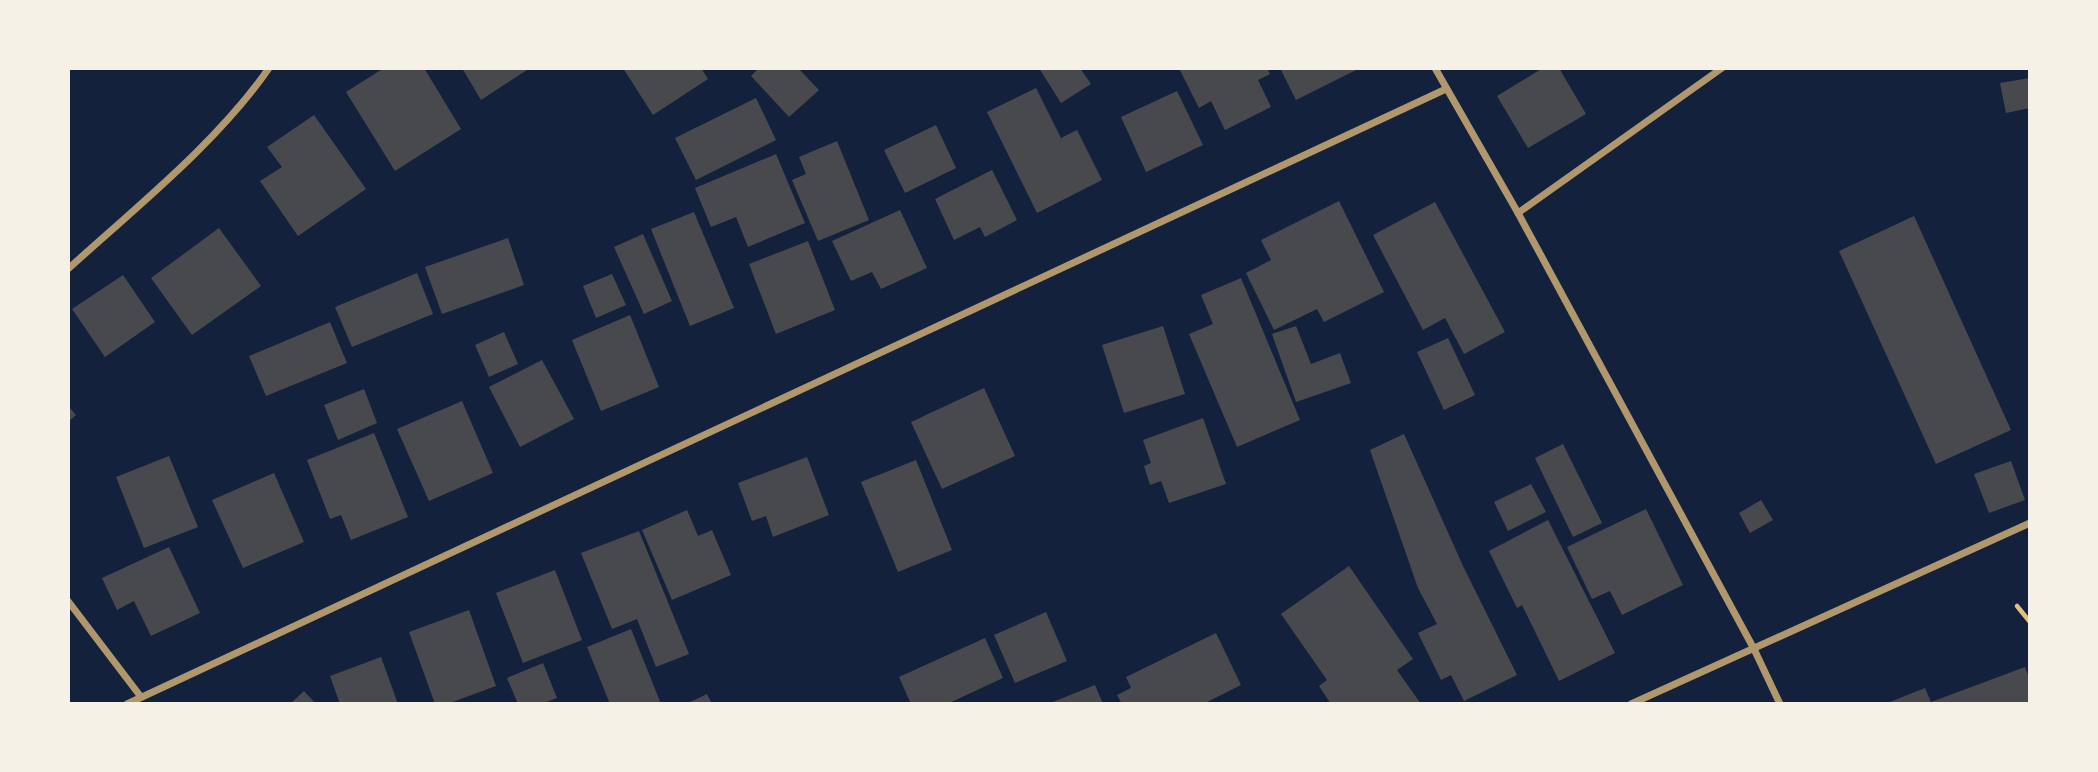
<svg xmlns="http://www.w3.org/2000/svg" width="2098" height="772" viewBox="0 0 2098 772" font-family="'Golos Text',sans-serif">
	<rect width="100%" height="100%" fill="#14213d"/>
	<g fill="#48494c">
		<path d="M384,68h40l37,61 -66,42 -49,-79z"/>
		<path d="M462,68h68l-49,32z"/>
		<path d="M623,68h78l7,11 -55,36z"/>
		<path d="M759,68h39l21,22 -30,27 -38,-41z"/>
		<path d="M1039,68h41l11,16 -30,19z"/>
		<path d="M1179,68h88l3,6 -12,6 13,27 -46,23 -14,-29 -12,7z"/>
		<path d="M1280,68h80l-64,32z"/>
		<path d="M1543,68h16l27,46 -58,34 -31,-52z"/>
		<path d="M2030,78v30l-24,5 -6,-30z"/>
		<path d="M1036,88l25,50 16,-8 25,50 -65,33 -50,-101z"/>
		<path d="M1177,91l26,54 -57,27 -25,-55z"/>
		<path d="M756,98l20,42 -80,40 -21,-42z"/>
		<path d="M314,115l52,74 -68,47 -38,-55 22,-14 -15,-20z"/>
		<path d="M936,125l20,43 -51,25 -21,-43z"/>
		<path d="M837,141l32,79 -51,21 -26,-61 14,-6 -7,-17z"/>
		<path d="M776,154l29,69 -57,24 -12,-30 -25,10 -16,-39z"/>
		<path d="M992,170l25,50 -32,17 -5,-10 -26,13 -19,-41z"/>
		<path d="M1339,201l45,91 -60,30 -7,-13 -43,21 -28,-57 25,-13 -10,-20z"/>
		<path d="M1435,202l70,130 -41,22 -19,-36 -22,12 -50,-95z"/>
		<path d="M900,210l27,58 -46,21 -9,-17 -21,9 -19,-40z"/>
		<path d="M694,212l40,96 -44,18 -39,-97z"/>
		<path d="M1914,216l97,214 -75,34 -97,-213z"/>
		<path d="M219,228l42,58 -69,49 -41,-57z"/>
		<path d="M643,234l29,67 -28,13 -30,-67z"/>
		<path d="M508,238l16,47 -82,29 -17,-47z"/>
		<path d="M808,241l27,69 -59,24 -27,-70z"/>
		<path d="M417,273l16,41 -81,33 -17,-40z"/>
		<path d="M612,274l14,31 -30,13 -13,-32z"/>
		<path d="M123,275l32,47 -50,35 -33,-48z"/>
		<path d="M1241,278l59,142 -63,27 -48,-113 24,-10 -12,-29z"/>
		<path d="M630,315l29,72 -58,24 -29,-71z"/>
		<path d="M330,322l17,41 -81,33 -17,-40z"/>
		<path d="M1163,326l22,68 -61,19 -22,-68z"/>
		<path d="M1296,326l15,38 29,-11 11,30 -55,19 -24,-68z"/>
		<path d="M504,332l14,32 -29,13 -14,-32z"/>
		<path d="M1448,338l27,57 -31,15 -27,-58z"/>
		<path d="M542,360l32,59 -54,28 -31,-60z"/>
		<path d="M984,388l31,68 -73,33 -31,-67z"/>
		<path d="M364,389l13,34 -39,17 -14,-35z"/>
		<path d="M462,401l31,72 -64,28 -32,-72z"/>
		<path d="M68,406l8,9 -8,7z"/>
		<path d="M1203,418l23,66 -57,19 -8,-22 -11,4 -6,-19 7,-3 -8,-23z"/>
		<path d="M374,433l34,84 -57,23 -10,-25 -11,4 -23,-59z"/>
		<path d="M1404,434l59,132 54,109 -53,26 -13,-26 -10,5 -23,-47 19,-9 -19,-36 -48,-138z"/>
		<path d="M1563,444l39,79 -29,14 -38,-79z"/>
		<path d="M169,456l29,71 -54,21 -28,-71z"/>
		<path d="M807,457l22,58 -56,22 -7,-21 -14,5 -14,-38z"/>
		<path d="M916,460l36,90 -54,22 -37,-90z"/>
		<path d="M2011,461l14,39 -36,13 -15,-39z"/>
		<path d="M274,473l30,69 -61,26 -31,-68z"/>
		<path d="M1531,484l15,28 -38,19 -14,-29z"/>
		<path d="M1761,500l12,20 -23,13 -11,-20z"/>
		<path d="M1646,509l37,76 -61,30 -12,-24 -18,8 -25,-52z"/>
		<path d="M687,510l11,26 14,-6 19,45 -59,25 -30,-70z"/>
		<path d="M1548,520l67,133 -56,28 -37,-76 -5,3 -28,-57z"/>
		<path d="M639,531l50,123 -33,13 -19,-48 -25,10 -31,-76z"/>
		<path d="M169,547l31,66 -49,23 -17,-35 -17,9 -15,-32z"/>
		<path d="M1349,566l64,93 -16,11 24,34h-90l-12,-18 8,-6 -46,-66z"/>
		<path d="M555,570l27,70 -59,23 -27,-70z"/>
		<path d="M469,610l27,76 -49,18h-12l-26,-72z"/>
		<path d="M1046,612l21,49 -52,22 -21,-48z"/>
		<path d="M631,629l30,75h-51l-23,-57z"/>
		<path d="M1216,633l25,52 -38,19h-81l-5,-9 14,-7 -5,-11z"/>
		<path d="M985,638l18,40 -56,26h-36l-12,-27z"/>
		<path d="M381,657l17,47h-58l-10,-28z"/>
		<path d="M543,663l14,35 -16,6h-23l-11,-26z"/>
		<path d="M2025,667l5,13v24h-145l40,-16 6,14z"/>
		<path d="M1095,685l8,19h-55z"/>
		<path d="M304,691l12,13h-26z"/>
		<path d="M707,694l5,10h-26z"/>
	</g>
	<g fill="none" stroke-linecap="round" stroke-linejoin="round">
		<path stroke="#e5c07b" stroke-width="4.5" d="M2017,606l13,16"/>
		<g stroke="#b1986c" stroke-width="7">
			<path d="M1435,68l83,145 236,436 26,55"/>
			<path d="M1518,213l204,-145"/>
			<path d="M68,269c66,-60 150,-127 201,-201"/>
			<path d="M68,601l73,96"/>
			<path d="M127,704l1319,-615"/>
			<path d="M1631,704l399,-181"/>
		</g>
	</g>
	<rect width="2098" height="772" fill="none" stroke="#f6f1e7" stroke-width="140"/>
</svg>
